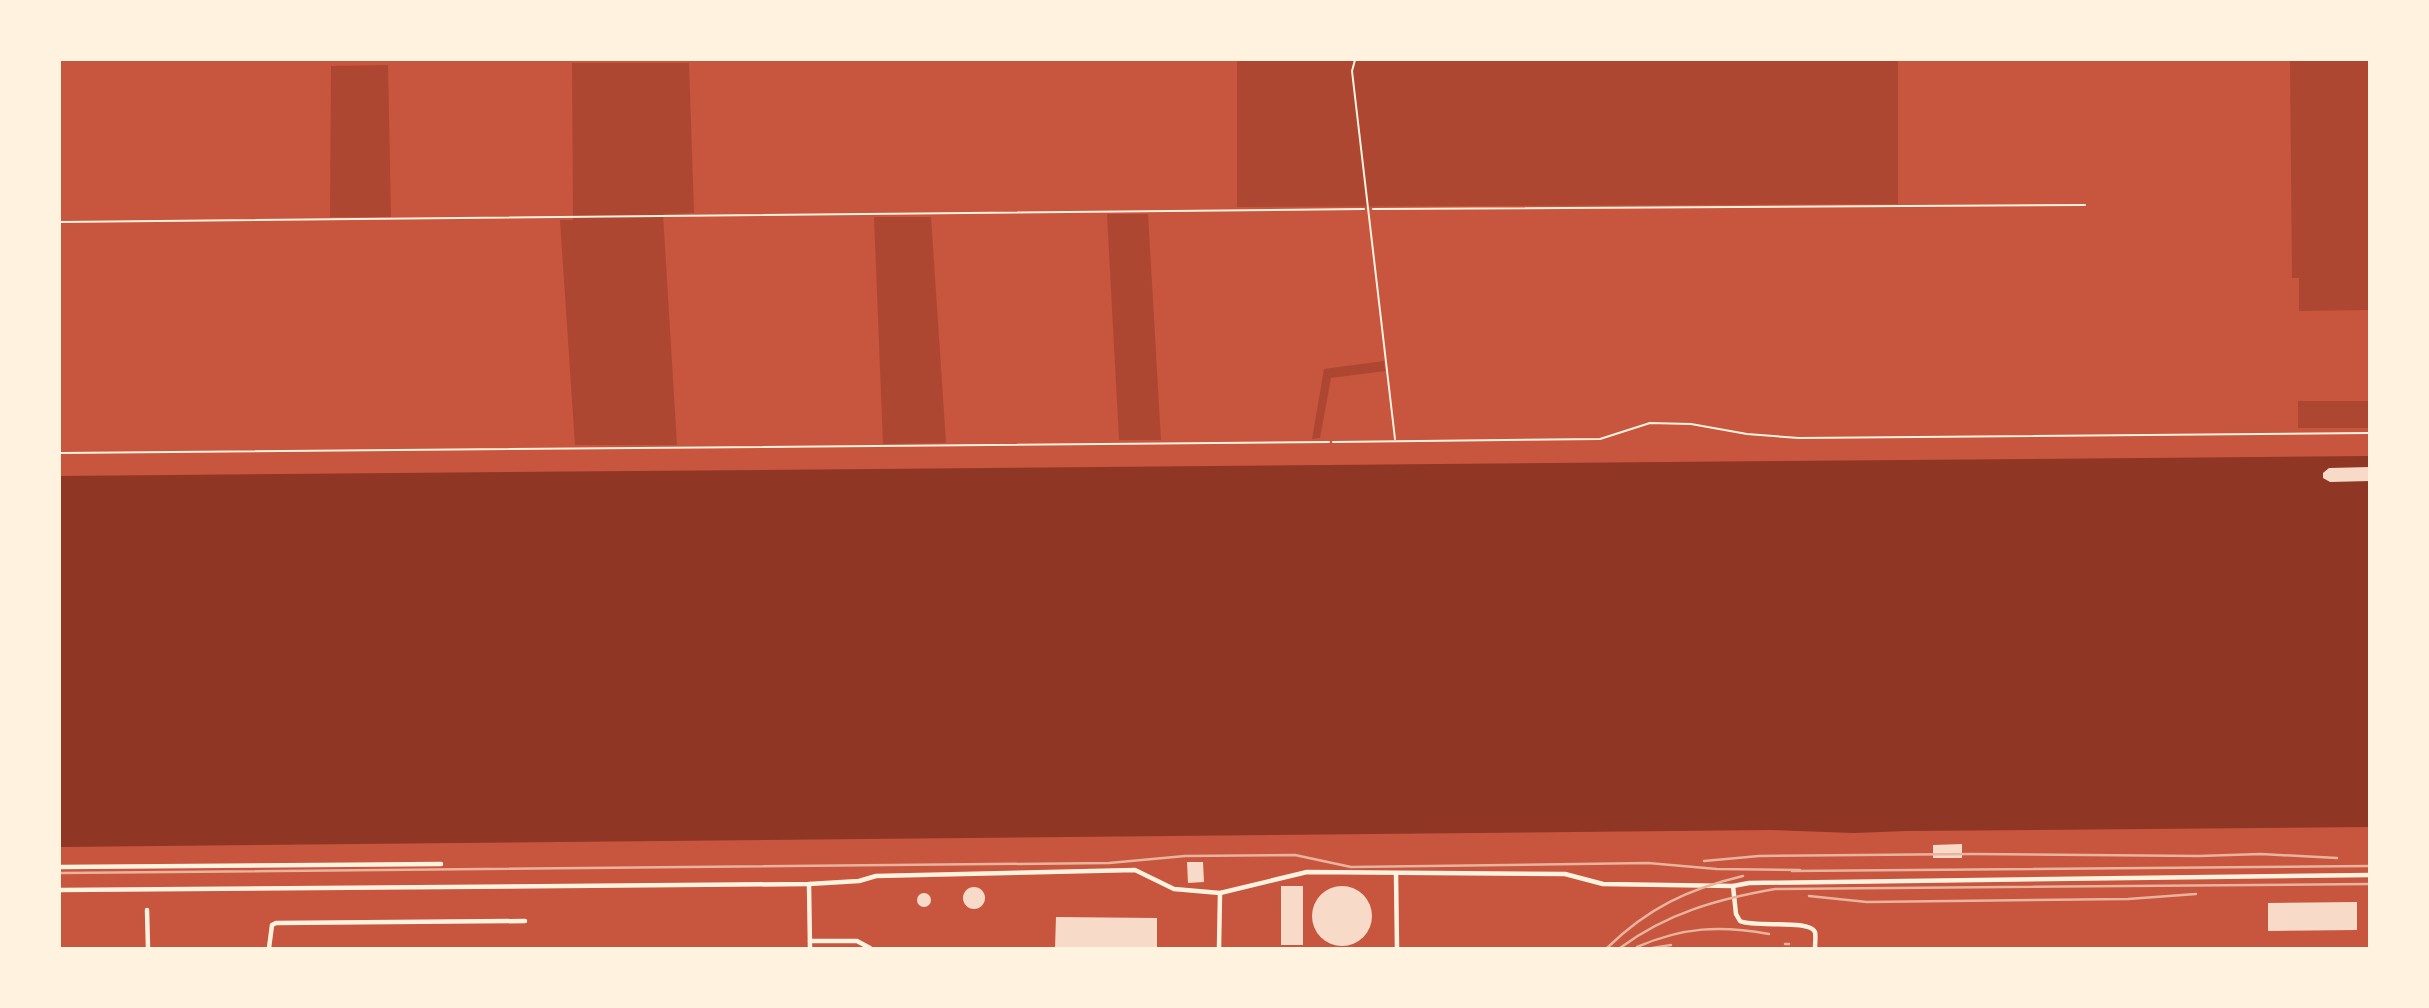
<svg xmlns="http://www.w3.org/2000/svg" width="2429" height="1008" viewBox="0 0 2429 1008" font-family="'Sofia Sans Condensed',sans-serif">
	<rect width="100%" height="100%" fill="#c8553d"/>
	<g fill="#ae4732">
		<path d="M1237,60h661v144l-661,3z"/>
		<path d="M2290,60h79v250l-70,1v-33h-7z"/>
		<path d="M572,63h117l5,150 -31,1 14,231h-102l-15,-225h13z"/>
		<path d="M388,65l3,152h-61l1,-151z"/>
		<path d="M1107,214h41l13,226h-42z"/>
		<path d="M874,217h57l15,226 -63,1z"/>
		<path d="M1384,361l1,10 -54,7 -11,60 -8,1 12,-70z"/>
		<rect x="2298" y="401" width="71" height="27"/>
	</g>
	<path fill="#8f3625" d="M2369,456v371l-463,4 -52,2 -84,-3 -1710,17v-371z"/>
	<g fill="#f7dbc8">
		<path d="M2370,467v14l-40,1 -7,-4v-5l6,-5z"/>
		<path d="M1962,844v14h-29v-13z"/>
		<path d="M1187,862h16l1,20 -16,1z"/>
		<circle cx="1342" cy="916" r="30"/>
		<rect x="1281" y="886" width="22" height="59"/>
		<circle cx="974" cy="898" r="11"/>
		<circle cx="924" cy="900" r="7"/>
		<path d="M2357,902v28l-89,1v-28z"/>
		<path d="M1056,917l101,1v30h-102z"/>
	</g>
	<g fill="none" stroke-linecap="round" stroke-linejoin="round">
		<g stroke="#fff3e0" stroke-width="2">
			<path d="M1373,209l712,-4"/>
			<path d="M60,222l1304,-13"/>
			<path d="M60,453l1269,-11"/>
		</g>
		<g stroke="#fff3e0" stroke-width="2">
			<path d="M1355,60l-3,11 43,368"/>
			<path d="M1333,442l267,-3 50,-16 41,1 56,10 52,4 571,-5"/>
		</g>
		<g stroke="#fff3e0" stroke-width="4.5">
			<path d="M60,867l381,-3"/>
			<path d="M1396,873l1,75"/>
			<path d="M809,884l1,64"/>
			<path d="M1733,886l3,28 4,7c15,7 69,-2 75,11 1,4 0,12 0,16"/>
			<path d="M60,890l749,-6 50,-3 17,-5 259,-6 39,19 46,4 87,-21 258,2 38,10 130,2 16,-3 621,-8"/>
			<path d="M147,910l1,38"/>
			<path d="M810,941h47l13,7"/>
			<path d="M269,948l3,-23 4,-2 249,-2"/>
			<path d="M1219,948l1,-55"/>
		</g>
		<g stroke="#e9b49f" stroke-width="2.5">
			<path d="M1704,861l55,-5 213,-2 227,2 62,-2 76,4"/>
			<path d="M1792,871l578,-5"/>
			<path d="M60,873l1049,-10 76,-7 110,-1 56,12 297,-4 69,6 83,1"/>
			<path d="M1809,896l58,6 261,-3 68,-5"/>
			<path d="M1785,944h4"/>
			<path d="M1637,947c46,-20 83,-22 132,-13"/>
			<path d="M1607,948c41,-40 81,-59 136,-72"/>
			<path d="M1620,948c47,-35 98,-49 155,-59l595,-5"/>
			<path d="M1652,948l19,-3"/>
		</g>
	</g>
	<rect width="2429" height="1008" fill="none" stroke="#fff3e0" stroke-width="122"/>
</svg>
